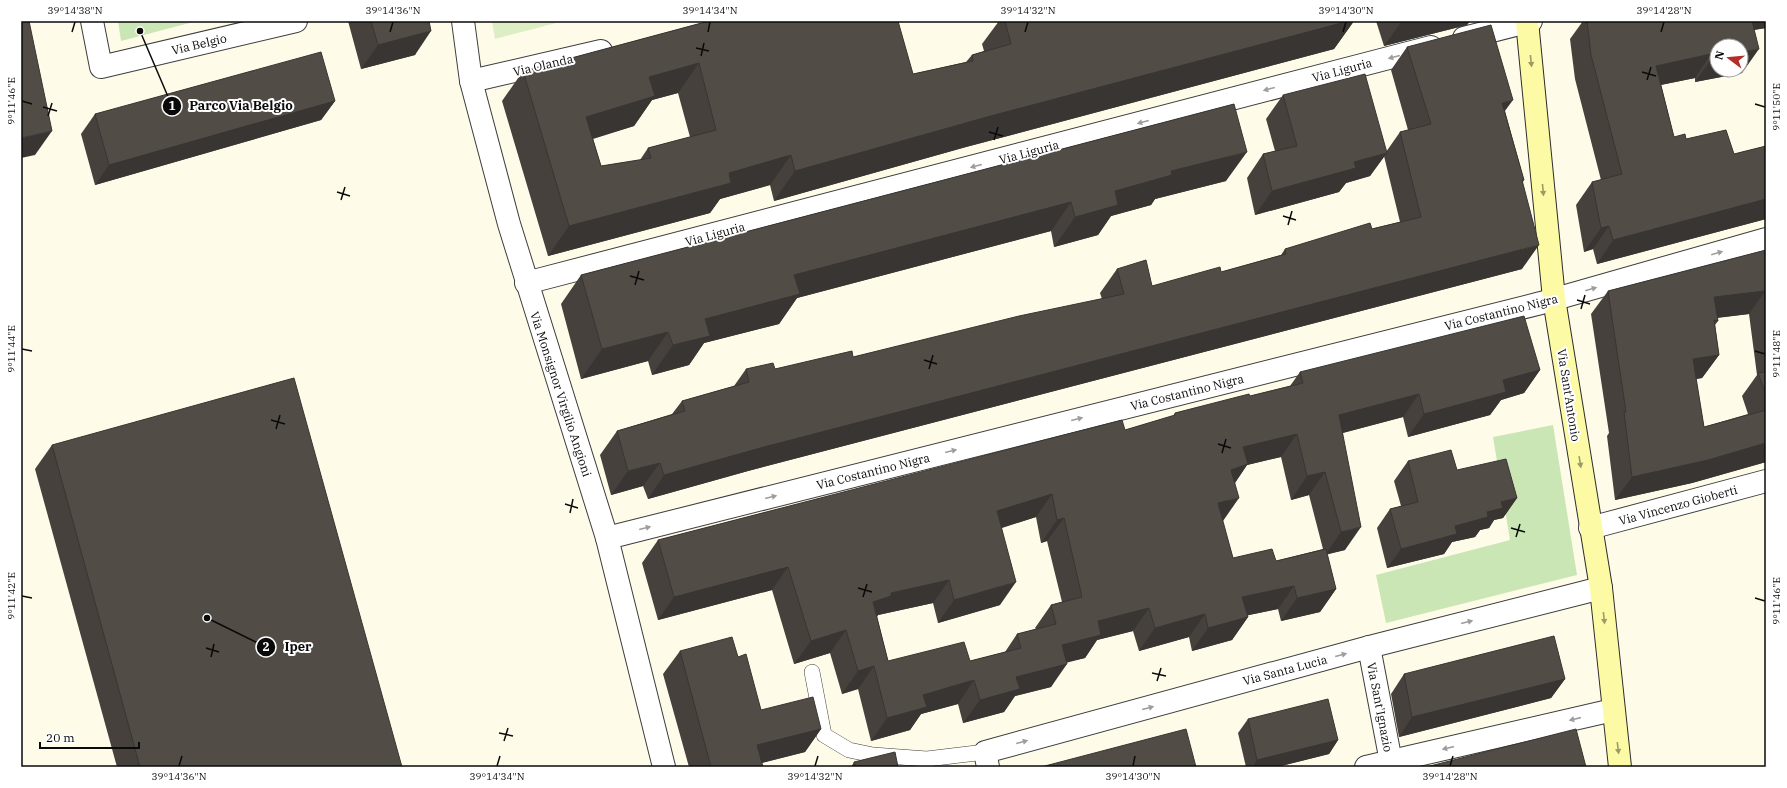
<svg xmlns="http://www.w3.org/2000/svg" width="1787" height="788" viewBox="0 0 1787 788" font-family="'IBM Plex Serif',serif">
	<rect width="100%" height="100%" fill="#fefce8"/>
	<g fill="#cae6b4">
		<path d="M118,21h79l-76,20z"/>
		<path d="M1553,425l24,150 -191,48 -10,-48 134,-35 -17,-103z"/>
	</g>
	<path fill="#ddeec5" d="M492,21h72l-69,18z"/>
	<g fill="none" stroke-linecap="round" stroke-linejoin="round">
		<defs>
			<path id="lane" d="M812,672l12,63 25,15 24,5 54,4 58,-7"/>
			<g id="street">
				<path d="M92,21l9,46 195,-46"/>
				<path d="M463,21l8,60 38,143 98,314 57,229"/>
				<path d="M1464,38l67,-17"/>
				<path d="M471,81l130,-30"/>
				<path d="M526,283l905,-236"/>
				<path d="M1590,528l176,-47"/>
				<path d="M607,538l934,-235 225,-64"/>
				<path d="M1369,647l23,120"/>
				<path d="M988,767l-3,-15 384,-105 232,-59"/>
				<path d="M1366,767l247,-57"/>
			</g>
			<path id="secondary" d="M1527,21l27,278 47,289 19,179"/>
		</defs>
		<use href="#lane" stroke="#3d3d3d" stroke-width="16"/>
		<use href="#street" stroke="#3d3d3d" stroke-width="24"/>
		<use href="#secondary" stroke="#2c2c2c" stroke-width="24"/>
		<use href="#lane" stroke="#fff" stroke-width="15"/>
		<use href="#street" stroke="#fff" stroke-width="22"/>
		<use href="#secondary" stroke="#fdfaa5" stroke-width="22"/>
	</g>
	<g fill="#47413d" fill-rule="evenodd">
		<path d="M348,21h81l-14,34 -54,14z"/>
		<path d="M709,21l204,53 53,-12 6,-7 12,-4 -2,-7 17,-23h355l-20,28 -368,98 -192,54 -4,-16 -50,14 -10,14 -162,43 -46,-155 21,-30zM678,93l12,44 -42,11 -8,12 -39,6 -8,-27 41,-13 18,-26z"/>
		<path d="M1376,21h94l-3,4 -83,21z"/>
		<path d="M1583,21h183v7l-12,2 -12,43 -47,9v-4l-34,7 13,52 12,2 48,15 32,-8v73l-169,45 -4,-15 -9,3 -8,-47 16,-23 9,-2 -26,-101 -5,-40z"/>
		<path d="M1407,47l98,64 19,69 -1,2 -1,87 -774,202 -100,28 -5,-13 -32,9 -11,-40 17,-24 55,-17 10,-13 52,-15 12,-17h29l78,-12 249,-58 -2,-6 17,-24 35,17 69,-14 60,-17 4,-6 115,-27 -16,-66 -14,20 -24,7 -7,9 -84,23 -8,-37 16,-24 12,-3 -9,-32 17,-24 103,57 14,-20 8,-2 -17,-60z"/>
		<path d="M335,101l-14,19 -226,65 -14,-51 14,-20z"/>
		<path d="M1234,104l-8,77 -71,18 -4,6 -40,11 -13,19 -44,12 -3,-16 -254,67 -18,26 -75,19 -15,22 -37,10 -4,-14 -67,18 -20,-75 20,-29z"/>
		<path d="M1766,250v212l-74,21 -77,17 -8,-64 2,-3 -18,-119 17,-23zM1749,314l8,61 -15,21 6,18 -44,13 -8,-48 6,-1 17,-23 -4,-30 3,-4 -1,-3z"/>
		<path d="M1540,370l-16,23 -23,7 -11,15 -82,22 -5,-20 -60,16 2,117 -18,4 9,35 -16,23 -39,9 -3,-12 -30,6v2l-16,23 -40,11 -3,-14 -50,14 -6,-20 -36,9 -12,18 -19,4 -15,25 -36,9 -11,16 -41,11 -5,-19 -37,10 -11,16 -39,11 -13,-52 -16,5 -12,-41 -36,11 -22,-74 -114,30 -16,-57 16,-23 467,-110 48,-14 2,-3 75,-17 40,-10 10,-14zM1281,457l10,43 18,-5 14,54 -47,12 -43,-3 -11,-37 13,-38 12,-18zM1036,517l5,26 6,-2 15,61 -11,3 -16,23 1,1 -19,5 -12,18 -35,9h-82l-11,-44 1,-2 55,-12 5,20 62,-18 2,-77z"/>
		<path d="M52,445l350,322h-285l-82,-298z"/>
		<path d="M1408,461l49,9 60,28 -14,20 -9,2 -5,8 -9,2 -5,7 -23,5 -8,12 -57,14 -10,-40 13,-19 11,-3 -7,-25z"/>
		<path d="M680,651l58,6 23,53 60,19 -16,23 -43,11 1,4h-74l-26,-93z"/>
		<path d="M1404,674l161,5 -14,19 -152,39 -8,-43z"/>
		<path d="M1248,719l90,21 -9,14 -52,13h-31l-8,-34z"/>
		<path d="M854,762l44,5h-47z"/>
	</g>
	<g fill="#393532">
		<path d="M1349,21h5l-20,28 -368,98 -192,54 21,-30 192,-54z"/>
		<path d="M1402,21h68l-3,4 -83,21z"/>
		<path d="M1741,21h25v7l-33,5z"/>
		<path d="M431,31l-16,24 -54,14 17,-24z"/>
		<path d="M1759,49l-17,24 -47,9 17,-24 5,-1v13h24v-18z"/>
		<path d="M1711,54l-16,24 -55,11 16,-23z"/>
		<path d="M699,63l-21,30 -26,7 -18,26 -69,21 21,-30 63,-40z"/>
		<path d="M1513,100l-17,23 6,-20z"/>
		<path d="M335,101l-14,19 -226,65 14,-20z"/>
		<path d="M52,131l-17,24 -14,3v-20z"/>
		<path d="M1247,152l-21,29 -71,18 -4,6 -40,11 -13,19 -44,12 21,-30 40,-26 56,-20z"/>
		<path d="M1387,153l-17,23 -24,7 -7,9 -84,23 17,-24 82,-29z"/>
		<path d="M791,155l-21,30 -50,14 -10,14 -162,43 21,-30 160,-53z"/>
		<path d="M1766,199v20l-169,45 16,-24z"/>
		<path d="M1071,202l-20,29 -254,67 -18,26 -75,19 -15,22 -37,10 21,-30 32,-26 89,-44z"/>
		<path d="M1609,226l-16,23 -9,3 17,-24z"/>
		<path d="M1539,245l-17,24 -774,202 -100,28 16,-24 100,-28z"/>
		<path d="M1765,291l-16,23 -52,6 17,-23z"/>
		<path d="M668,332l-20,29 -67,18 21,-30z"/>
		<path d="M1719,355l-17,23 -26,4 17,-23z"/>
		<path d="M1540,370l-16,23 -23,7 -11,15 -82,22 16,-23 79,-34z"/>
		<path d="M1419,394l-16,23 -80,21 16,-23z"/>
		<path d="M1297,434l-16,23 -34,8 -15,22 -17,6 28,-46z"/>
		<path d="M1766,443v19l-74,21 -77,17 17,-23z"/>
		<path d="M660,463l-17,23 -32,9 17,-24z"/>
		<path d="M1325,472l-16,23 -18,5 16,-24z"/>
		<path d="M1052,494l-16,23 -55,17 16,-23z"/>
		<path d="M1239,498l-16,23 -21,5 16,-23z"/>
		<path d="M1517,498l-14,20 -9,2 -5,8 -9,2 -5,7 -23,5 -8,12 -57,14 14,-19 54,-23 46,-24z"/>
		<path d="M1064,518l-17,23 -6,2 16,-23z"/>
		<path d="M1361,527l-16,23 -20,5 16,-23z"/>
		<path d="M788,567l-16,23 -114,30 16,-23z"/>
		<path d="M949,580l-16,23 -55,12 -3,4 -2,-17 18,-9z"/>
		<path d="M1016,582l-16,23 -62,18 16,-23z"/>
		<path d="M1294,586l-16,23 -52,11 16,-23z"/>
		<path d="M1336,589l-16,23 -39,9 16,-23z"/>
		<path d="M1149,608l-16,23 -36,9 -12,18 -39,10 16,-23 36,-24z"/>
		<path d="M1205,614l-16,23 -50,14 16,-23z"/>
		<path d="M1248,617l-16,23 -40,11 16,-23z"/>
		<path d="M846,630l-16,23 -36,11 17,-23z"/>
		<path d="M1067,664l-16,23 -36,9 -11,16 -41,11 17,-23 36,-23z"/>
		<path d="M874,666l-16,23 -16,5 16,-23z"/>
		<path d="M1565,679l-14,19 -152,39 13,-20z"/>
		<path d="M974,680l-16,24 -37,10 -11,16 -39,11 16,-23 36,-23z"/>
		<path d="M821,729l-16,23 -60,15 12,-22z"/>
		<path d="M1338,740l-9,14 -52,13h-24l4,-7z"/>
	</g>
	<g fill="#524c47" stroke="#393532" fill-rule="evenodd">
		<path d="M21,21h8l23,110 -31,7z"/>
		<path d="M371,21h58l2,10 -53,14z"/>
		<path d="M709,21h189l15,53 60,-13 -1,-6 39,-11 -6,-23h344l-362,96 -192,54 -4,-16 -62,18 2,10 -162,43 -46,-155zM699,63l17,67 -68,18 3,10 -50,8 -15,-49 69,-21 -6,-19z"/>
		<path d="M1587,21h165l7,28 -18,3v-6h-24v11l-5,1 -1,-4 -55,12 18,71 11,-3 1,5 40,-9 8,24 32,-8v53l-153,41 -4,-14 -8,2 -9,-46 30,-8 -31,-119z"/>
		<path d="M1491,25l22,75 -11,3 22,77h-2l17,65 -775,202 -100,28 -4,-12 -32,8 -11,-40 68,-20 -3,-10 67,-19 -3,-13 27,-6 2,6 77,-18 1,6 166,-41 105,-22 -7,-25 29,-9 6,26 68,-19 1,5 65,-18 -1,-5 85,-26 2,6 49,-12 -21,-85 31,-8 -24,-77z"/>
		<path d="M321,52l14,49 -226,64 -14,-51z"/>
		<path d="M1365,74l22,79 -33,9 2,6 -84,23 -9,-37 34,-8 -14,-51z"/>
		<path d="M1234,104l13,48 -76,19 1,4 -57,16 3,14 -43,12 -4,-15 -277,73 6,19 -95,25 5,17 -37,9 -5,-13 -66,17 -21,-74z"/>
		<path d="M1766,250v49l-1,-8 -51,6 4,24 -4,-1 5,35 -26,4 11,68 62,-17v33l-58,17 -76,17 -8,-65h2l-18,-121z"/>
		<path d="M1524,316l16,54 -37,10 3,12 -82,22 -5,-20 -80,21 22,112 -20,5 -16,-60 -18,4 -10,-42 -54,13 5,17 -17,6 8,28 -21,5 15,55 39,-9 4,12 50,-12 10,40 -39,9 -3,-12 -52,11 6,20 -40,11 -3,-14 -50,14 -6,-20 -51,13 3,14 -39,10 5,19 -51,13 4,12 -40,11 -6,-20 -51,15 4,12 -40,11 -13,-52 -16,5 -12,-41 -35,11 -23,-74 -114,30 -16,-57 464,-120 3,10 50,-15v-2l74,-19 1,2 53,-13 -3,-11zM1052,494l5,26 7,-2 18,79 -31,8 5,19 -39,10 4,14 -51,13 -6,-19 -76,19 -15,-59 18,-6v-3l58,-13 5,20 62,-18 -19,-71z"/>
		<path d="M1766,372v23l-8,-22z"/>
		<path d="M294,378l108,389h-262l-88,-322z"/>
		<path d="M1451,450l6,20 49,-11 11,39 -16,4 2,6 -16,4 1,5 -33,9 2,8 -56,15 -11,-40 28,-7 -10,-41z"/>
		<path d="M1554,636l11,43 -153,38 -8,-43z"/>
		<path d="M732,637l6,20 8,-3 15,56 52,-13 8,32 -64,16 6,22h-52l-31,-116z"/>
		<path d="M1328,699l10,41 -81,20 -9,-41z"/>
		<path d="M1186,729l10,38h-155z"/>
		<path d="M1576,729l10,38h-160z"/>
		<path d="M895,752l3,15h-42l-2,-5z"/>
	</g>
	<defs><path id="oneway-solid" d="M-6-.8H1V-3.2L6.5 0L1 3.2V.8H-6Z"/></defs>
	<g fill="#9d9d9d">
		<use href="#oneway-solid" transform="translate(1394 57) rotate(165)"/>
		<use href="#oneway-solid" transform="translate(1269 89) rotate(165)"/>
		<use href="#oneway-solid" transform="translate(1143 122) rotate(165)"/>
		<use href="#oneway-solid" transform="translate(976 166) rotate(165)"/>
		<use href="#oneway-solid" transform="translate(1717 253) rotate(-16)"/>
		<use href="#oneway-solid" transform="translate(1591 289) rotate(-16)"/>
		<use href="#oneway-solid" transform="translate(1077 419) rotate(-14)"/>
		<use href="#oneway-solid" transform="translate(951 451) rotate(-14)"/>
		<use href="#oneway-solid" transform="translate(771 497) rotate(-14)"/>
		<use href="#oneway-solid" transform="translate(645 528) rotate(-14)"/>
		<use href="#oneway-solid" transform="translate(1467 622) rotate(-14)"/>
		<use href="#oneway-solid" transform="translate(1341 655) rotate(-15)"/>
		<use href="#oneway-solid" transform="translate(1148 708) rotate(-15)"/>
		<use href="#oneway-solid" transform="translate(1575 719) rotate(167)"/>
		<use href="#oneway-solid" transform="translate(1022 742) rotate(-15)"/>
		<use href="#oneway-solid" transform="translate(1448 748) rotate(167)"/>
	</g>
	<g fill="#9c9a67">
		<use href="#oneway-solid" transform="translate(1531 61) rotate(84)"/>
		<use href="#oneway-solid" transform="translate(1543 190) rotate(85)"/>
		<use href="#oneway-solid" transform="translate(1580 462) rotate(81)"/>
		<use href="#oneway-solid" transform="translate(1604 618) rotate(84)"/>
		<use href="#oneway-solid" transform="translate(1618 748) rotate(83)"/>
	</g>
	<path fill="none" stroke="#0a0a0a" stroke-width="1.5" d="M72,32l3,-10M390,32l3,-10M708,32l2,-10M1025,32l3,-10M1343,32l3,-10M1661,32l3,-10M696,48l13,3M701,56l3,-13M1642,72l14,4M1647,80l4,-13M22,101l10,3M1755,104l10,3M43,107l14,4M48,116l4,-13M989,132l14,4M994,140l4,-13M337,192l13,4M341,200l4,-13M1283,216l13,4M1288,225l4,-14M630,276l14,4M635,285l4,-14M1577,300l13,4M1581,309l4,-14M22,349l10,2M1755,351l10,3M924,360l13,4M929,369l4,-14M271,420l14,4M276,429l4,-14M1218,444l13,4M1222,453l4,-14M565,504l13,4M570,513l3,-14M1511,528l14,4M1516,537l4,-13M858,588l14,4M22,596l10,2M863,597l4,-13M1755,598l10,3M206,648l13,4M211,657l3,-13M1152,673l14,3M1157,681l4,-13M499,733l14,3M504,741l4,-13M179,766l3,-10M497,766l3,-10M815,766l3,-10M1133,766l2,-10M1450,766l3,-10"/>
	<g text-anchor="middle" dominant-baseline="central" stroke-width="4" stroke-linejoin="round" paint-order="stroke">
		<g font-size="12" fill="#0a0a0a" stroke="#fff">
			<text transform="translate(199 44) rotate(-13)">Via Belgio</text>
			<text transform="translate(543 65) rotate(-13)">Via Olanda</text>
			<text transform="translate(1342 70) rotate(-15)">Via Liguria</text>
			<text transform="translate(1029 152) rotate(-15)">Via Liguria</text>
			<text transform="translate(715 234) rotate(-15)">Via Liguria</text>
			<text transform="translate(1501 312) rotate(-14)">Via Costantino Nigra</text>
			<text transform="translate(1187 392) rotate(-14)">Via Costantino Nigra</text>
			<text transform="translate(561 394) rotate(72)">Via Monsignor Virgilio Angioni</text>
			<text transform="translate(1569 395) rotate(81)">Via Sant'Antonio</text>
			<text transform="translate(873 471) rotate(-14)">Via Costantino Nigra</text>
			<text transform="translate(1678 505) rotate(-15)">Via Vincenzo Gioberti</text>
			<text transform="translate(1285 670) rotate(-15)">Via Santa Lucia</text>
			<text transform="translate(1380 707) rotate(79)">Via Sant'Ignazio</text>
		</g>
	</g>
	<path fill="none" stroke="#0a0a0a" stroke-width="1.5" d="M140 31L172 106M207 618L266 647"/>
	<g fill="#0a0a0a" stroke="#fff" stroke-width="1.5">
		<circle cx="140" cy="31" r="4"/>
		<circle cx="207" cy="618" r="4"/>
		<circle cx="172" cy="106" r="10"/>
		<circle cx="266" cy="647" r="10"/>
	</g>
	<g font-size="12" text-anchor="middle" font-weight="bold" fill="#fff">
		<text x="172" y="110">1</text>
		<text x="266" y="651">2</text>
	</g>
	<g font-size="13" text-anchor="middle" font-weight="bold" fill="#0a0a0a" stroke="#fff" stroke-width="4" stroke-linejoin="round" paint-order="stroke">
		<text x="241" y="110">Parco Via Belgio</text>
		<text x="298" y="651">Iper</text>
	</g>
	<rect width="1787" height="788" fill="none" stroke="#ffffff" stroke-width="44"/>
	<g transform="translate(1729 58) rotate(286)"><circle r="19" fill="#ffffff" stroke="#9d9d9d"/>
	<path d="M0-3L7 15L0 10L-7 15Z" fill="#b52d28"/>
	<text y="-6" font-size="11" font-weight="bold" text-anchor="middle" fill="#0a0a0a">N</text>
	</g>
	<path d="M40 742v6h99v-6" fill="none" stroke="#0a0a0a" stroke-width="2"/>
	<text x="46" y="742" font-size="12" fill="#0a0a0a" stroke="#ffffff" stroke-width="3" paint-order="stroke">20 m</text>
	<rect x="22" y="22" width="1743" height="744" fill="none" stroke="#0a0a0a" stroke-width="1.5"/>
	<g font-size="10" text-anchor="middle" fill="#0a0a0a">
		<text x="75" y="14">39°14'38"N</text>
		<text x="393" y="14">39°14'36"N</text>
		<text x="710" y="14">39°14'34"N</text>
		<text x="1028" y="14">39°14'32"N</text>
		<text x="1346" y="14">39°14'30"N</text>
		<text x="1664" y="14">39°14'28"N</text>
		<text transform="translate(11 101) rotate(-90)" y="4">9°11'46"E</text>
		<text transform="translate(1776 107) rotate(-90)" y="4">9°11'50"E</text>
		<text transform="translate(11 349) rotate(-90)" y="4">9°11'44"E</text>
		<text transform="translate(1776 354) rotate(-90)" y="4">9°11'48"E</text>
		<text transform="translate(11 596) rotate(-90)" y="4">9°11'42"E</text>
		<text transform="translate(1776 601) rotate(-90)" y="4">9°11'46"E</text>
		<text x="179" y="780">39°14'36"N</text>
		<text x="497" y="780">39°14'34"N</text>
		<text x="815" y="780">39°14'32"N</text>
		<text x="1133" y="780">39°14'30"N</text>
		<text x="1450" y="780">39°14'28"N</text>
	</g>
</svg>
